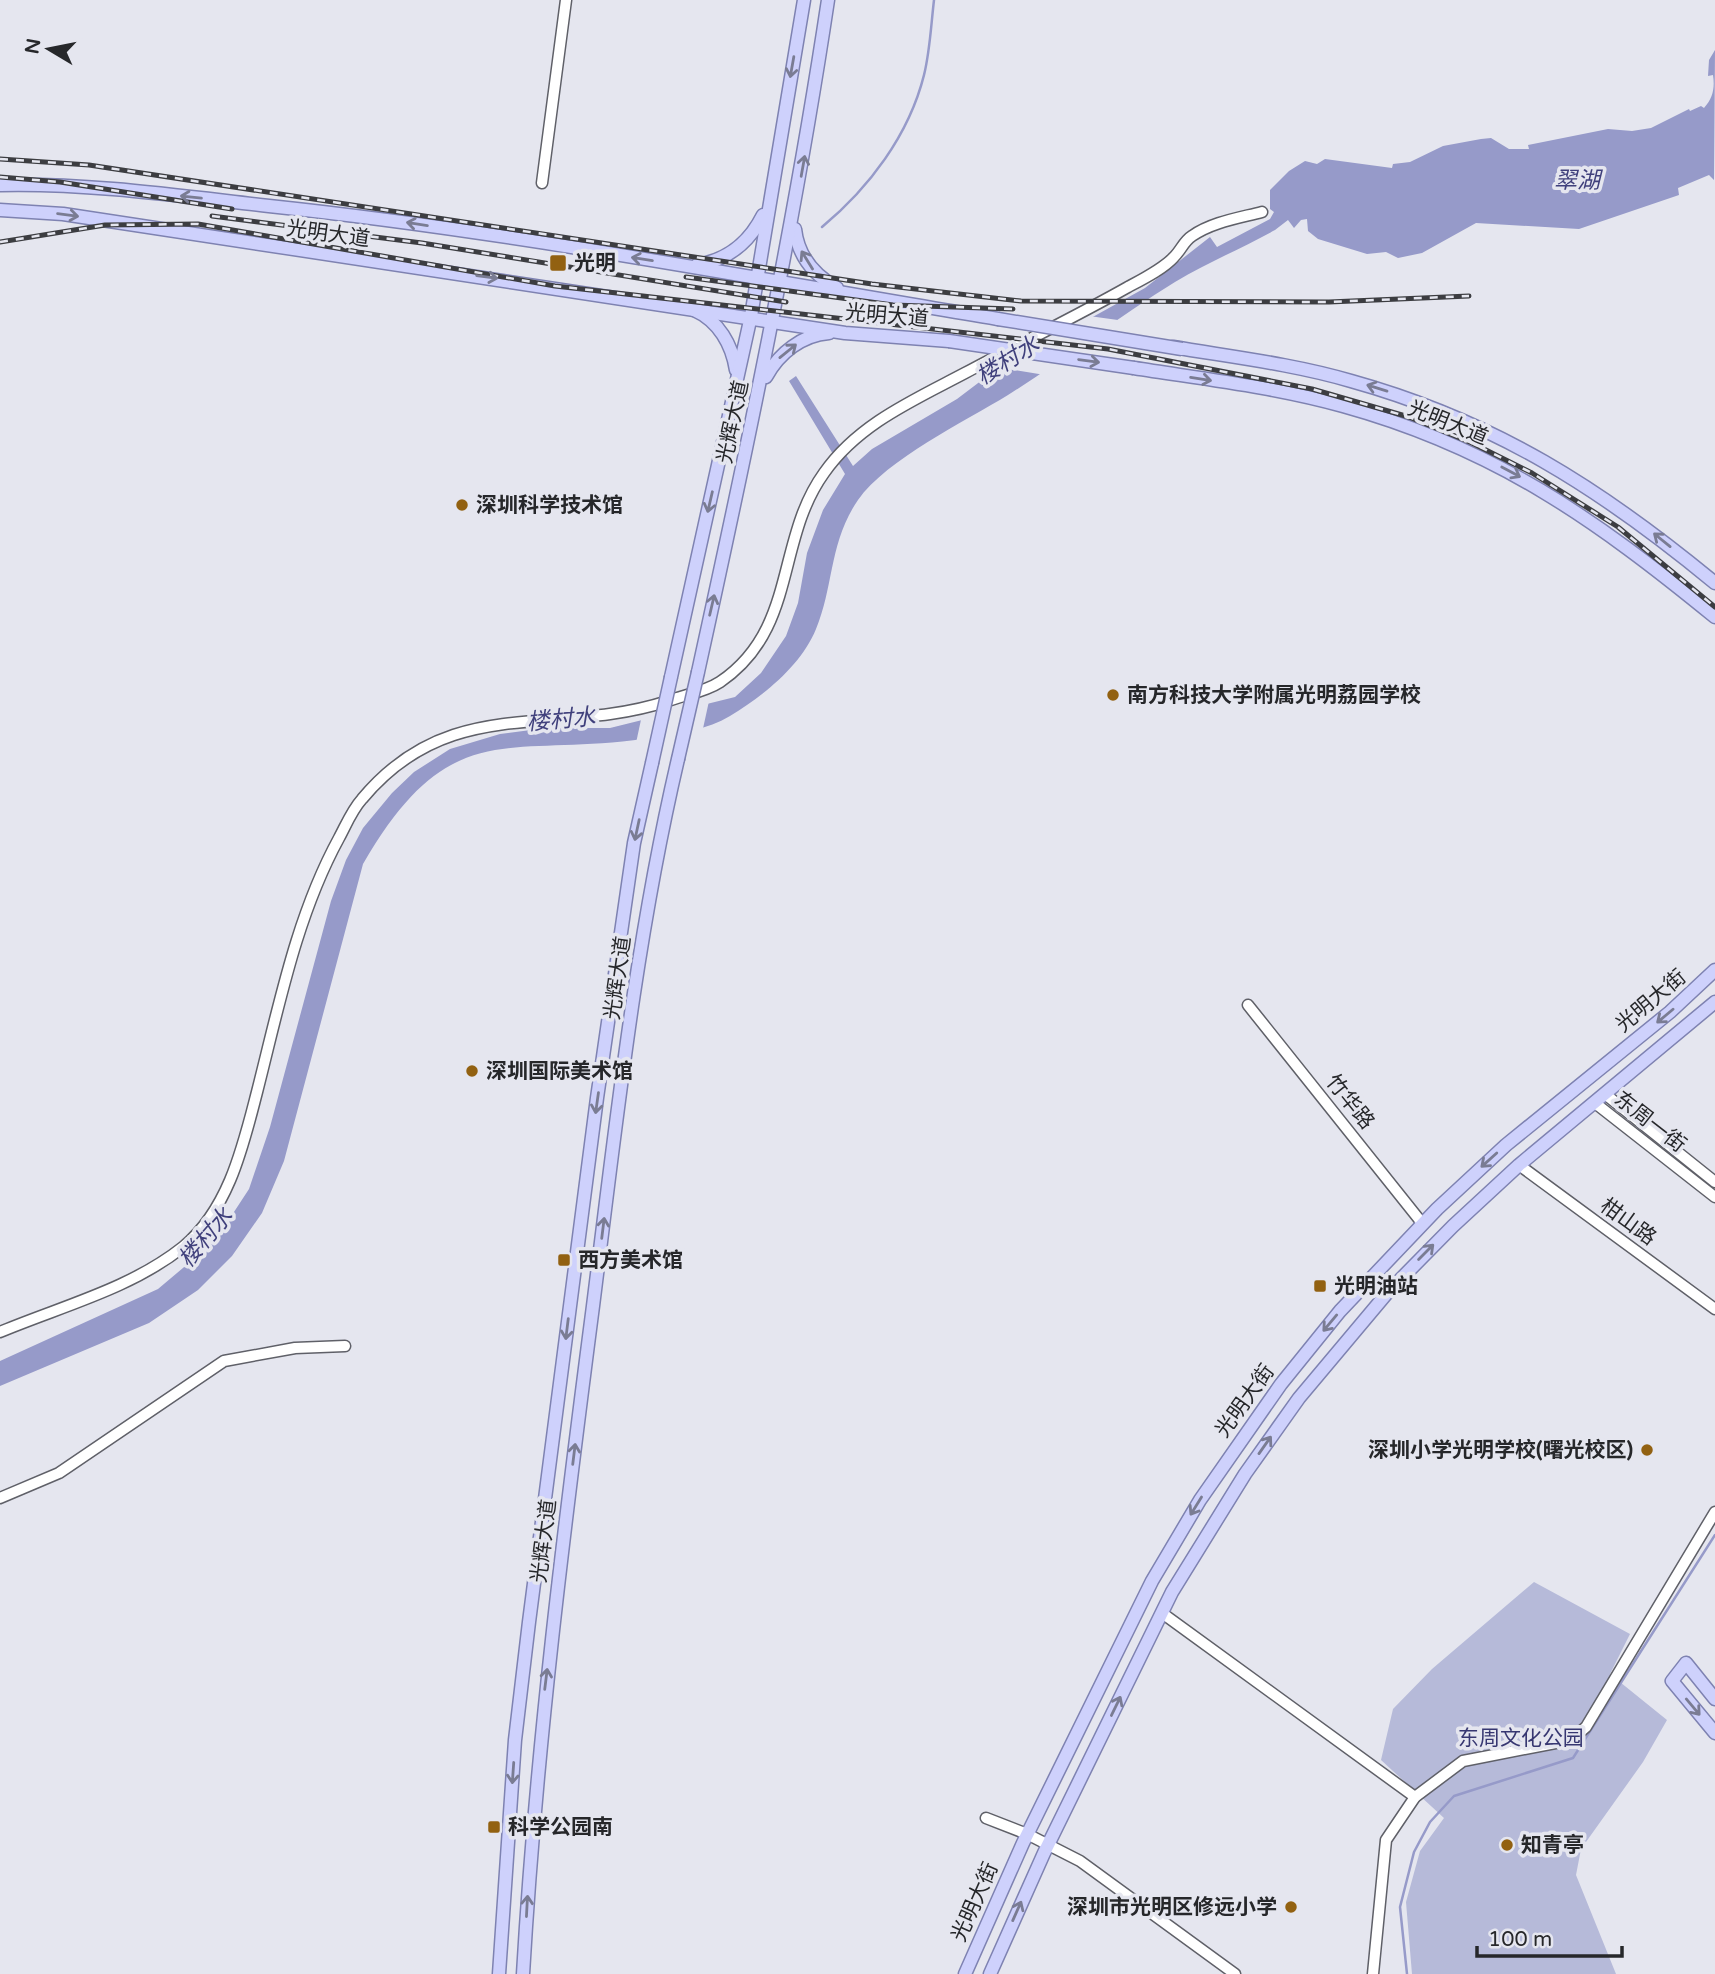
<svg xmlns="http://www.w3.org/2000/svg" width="1715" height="1974" viewBox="0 0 1715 1974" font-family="'Varela Round','Noto Sans SC',sans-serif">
	<rect width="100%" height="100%" fill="#e5e6ef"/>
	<path fill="#b6bad9" d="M1534,1582l96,52 -20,40 57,46 -24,42 -62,87 -5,26 40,99h-204l-6,-72 14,-51 24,-33 -63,-58 12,-51 39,-40z"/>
	<path fill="#969ac9" d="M1715,50l-1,130 -5,-5 -31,13 1,7 -100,34 -103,-6 -54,30 -24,5 -12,-6 -19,2 -49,-15 -10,-8 -1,-12 -6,1 -7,8 -6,-8 -13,10c-33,18 -68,33 -100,52 -57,35 -110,77 -167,113 -44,27 -121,64 -150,105 -29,42 -24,86 -42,129 -15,37 -53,67 -86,87 -23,14 -48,16 -74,21 -146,24 -203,-28 -293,127l-79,297 -22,52 -30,43 -34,34 -49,33 -149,63v-25l158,-72 57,-48 34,-52 21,-62 61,-226 15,-41 17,-32 29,-35 22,-21 36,-23 50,-15 46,-6h64l125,-31 26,-24 25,-37 12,-33 9,-50 16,-43 22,-36 -56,-93 7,-5 57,90 19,-17 85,-50 33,-25 155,-86 65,-51 7,10 53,-28 4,-7 -4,-3v-19l19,-19 16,-10 12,3 8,-5 67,9 1,-4 17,-2 33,-16 38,-7 10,-1 18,11h20l-1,-4 80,-16 24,2 19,-3 38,-19 1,2 11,-5 3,2c9,-10 11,-20 9,-33l-5,1 1,-16z"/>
	<g fill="#e5e6ef">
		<path d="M1089,316l36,5 -80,54 -50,-8z"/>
		<path d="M709,701l-7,32 -66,10 6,-28z"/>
	</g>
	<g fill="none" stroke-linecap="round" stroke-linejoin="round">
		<g stroke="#969ac9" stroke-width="2.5">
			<path d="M822,227c47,-39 87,-92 102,-152 6,-24 7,-50 10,-75"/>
			<path d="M1407,1974l-7,-67 14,-55 16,-30 24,-26 119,-38 142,-223"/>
		</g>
		<defs>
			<g id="minor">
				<path d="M542,183l24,-183"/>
				<path d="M1248,1005l174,218"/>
				<path d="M1605,1094l110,88"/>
				<path d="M1595,1103l120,94"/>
				<path d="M1519,1165l196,144"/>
				<path d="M0,1332c62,-26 130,-43 183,-85 46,-38 60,-101 74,-155 22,-86 39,-175 82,-254 7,-13 13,-28 23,-39 89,-107 193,-61 306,-98 16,-6 37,-9 52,-19 78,-53 55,-141 104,-209 34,-49 90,-73 141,-100 54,-29 110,-56 163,-86 15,-8 35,-18 46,-30 7,-7 10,-16 18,-21 20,-14 47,-18 70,-24"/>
				<path d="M0,1498l59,-25 165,-112 71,-13 50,-2"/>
				<path d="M1162,1613l253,184"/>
				<path d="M986,1818l41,16 53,27 155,113"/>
				<path d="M1373,1974l13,-134 29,-43 48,-36 108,-21 15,-13 129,-215"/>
			</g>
			<g id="major">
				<path d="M0,185c90,-2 180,11 269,21 245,26 487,73 729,113"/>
				<path d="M0,210l63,4 782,119 104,8"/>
				<path d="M795,229c3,27 19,46 42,59"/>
				<path d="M697,265c31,-5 52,-22 66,-50"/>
				<path d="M694,310c25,11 38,35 42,60"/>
				<path d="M1173,347c59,10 120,17 178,34 144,40 250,108 364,202"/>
				<path d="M1134,368c70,11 141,19 209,38 152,42 252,113 372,211"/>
				<path d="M766,377c13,-24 36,-42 63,-44"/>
				<path d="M698,672c49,-223 96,-446 130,-672"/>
				<path d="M671,677l80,-361 53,-316"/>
				<path d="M1715,1699l-29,-36 -14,18 43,52"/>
				<path d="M499,1974l16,-234 14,-118 68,-524 37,-255 18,-80"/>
				<path d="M523,1974c13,-224 41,-445 70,-668 23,-182 43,-368 85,-547"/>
				<path d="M965,1974l58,-131 129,-262 48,-81 81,-116 59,-73 97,-102 69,-64 164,-133 45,-42"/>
				<path d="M990,1974l54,-121 128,-261 73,-118 54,-76 89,-106 65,-66 66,-61 196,-163"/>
			</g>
		</defs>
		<use href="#minor" stroke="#5f6068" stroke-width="13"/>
		<use href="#major" stroke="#7e82b1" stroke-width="15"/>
		<use href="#minor" stroke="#fff" stroke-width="10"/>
		<use href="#major" stroke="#ced1fc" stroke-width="12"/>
		<defs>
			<g id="rail">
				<path d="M0,159l89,6 783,119 149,17 308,1 140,-6"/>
				<path d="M0,177l60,5 172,27"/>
				<path d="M212,216l210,27 364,59"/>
				<path d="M0,242l105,-17 93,-1 357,62 553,63 204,40 97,28 63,26 60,30 86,54 97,80"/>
				<path d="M686,277l207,28 120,4"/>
			</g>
		</defs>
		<use href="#rail" stroke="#3c3d41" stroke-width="5"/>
		<use href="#rail" stroke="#e5e6ef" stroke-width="2.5" stroke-dasharray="8" stroke-linecap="butt"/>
		<defs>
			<g id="major-bridge">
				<path d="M998,319l184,30"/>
				<path d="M949,341l185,27"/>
				<path d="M678,759l20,-87"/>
				<path d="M652,763l19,-86"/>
			</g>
		</defs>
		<use href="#major-bridge" stroke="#7e82b1" stroke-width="15" stroke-linecap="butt"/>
		<use href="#major-bridge" stroke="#ced1fc" stroke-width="12"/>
	</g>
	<defs><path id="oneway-shaft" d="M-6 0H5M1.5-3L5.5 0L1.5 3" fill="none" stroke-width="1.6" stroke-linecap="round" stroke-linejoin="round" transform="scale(1.75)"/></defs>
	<g stroke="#7a7c93">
		<use href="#oneway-shaft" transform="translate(792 67) rotate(100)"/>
		<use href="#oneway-shaft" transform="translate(803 166) rotate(-80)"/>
		<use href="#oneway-shaft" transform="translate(191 197) rotate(-174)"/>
		<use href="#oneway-shaft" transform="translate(68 215) rotate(7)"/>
		<use href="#oneway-shaft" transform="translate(417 224) rotate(-171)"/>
		<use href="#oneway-shaft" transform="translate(642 259) rotate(-171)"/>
		<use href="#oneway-shaft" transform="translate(807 260) rotate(-122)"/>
		<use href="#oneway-shaft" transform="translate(487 277) rotate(8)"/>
		<use href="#oneway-shaft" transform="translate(788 351) rotate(-39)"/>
		<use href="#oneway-shaft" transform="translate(1089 361) rotate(8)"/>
		<use href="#oneway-shaft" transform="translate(1201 379) rotate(9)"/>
		<use href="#oneway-shaft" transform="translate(1377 388) rotate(-163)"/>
		<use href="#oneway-shaft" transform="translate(1511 472) rotate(28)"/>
		<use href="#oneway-shaft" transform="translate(710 502) rotate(103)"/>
		<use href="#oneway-shaft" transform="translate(1662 540) rotate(-141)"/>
		<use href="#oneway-shaft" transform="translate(712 605) rotate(-77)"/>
		<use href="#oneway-shaft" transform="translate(637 830) rotate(102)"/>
		<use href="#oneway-shaft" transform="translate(1665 1016) rotate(140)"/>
		<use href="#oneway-shaft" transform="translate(597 1103) rotate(98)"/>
		<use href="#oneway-shaft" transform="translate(1489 1160) rotate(138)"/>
		<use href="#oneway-shaft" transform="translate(603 1228) rotate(-83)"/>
		<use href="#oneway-shaft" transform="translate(1426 1252) rotate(-45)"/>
		<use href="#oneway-shaft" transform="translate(1330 1323) rotate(130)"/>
		<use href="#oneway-shaft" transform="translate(567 1329) rotate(97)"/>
		<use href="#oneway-shaft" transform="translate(1265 1445) rotate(-55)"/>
		<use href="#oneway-shaft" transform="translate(574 1454) rotate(-83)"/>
		<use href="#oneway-shaft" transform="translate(1196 1506) rotate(122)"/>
		<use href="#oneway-shaft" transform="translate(546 1679) rotate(-83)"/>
		<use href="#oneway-shaft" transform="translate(1116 1706) rotate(-64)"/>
		<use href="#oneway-shaft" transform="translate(1693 1707) rotate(50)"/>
		<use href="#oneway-shaft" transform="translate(513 1773) rotate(94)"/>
		<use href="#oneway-shaft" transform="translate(527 1906) rotate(-87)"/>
		<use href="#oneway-shaft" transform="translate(1017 1911) rotate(-66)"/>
	</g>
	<g fill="#926111" stroke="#e5e6ef" stroke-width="2.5">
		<rect x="549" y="254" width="18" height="18" rx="3.5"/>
		<circle cx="462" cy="505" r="7"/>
		<circle cx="1113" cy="695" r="7"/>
		<circle cx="472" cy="1071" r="7"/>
		<rect x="557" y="1253" width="14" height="14" rx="3.5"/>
		<rect x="1313" y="1279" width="14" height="14" rx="3.5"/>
		<circle cx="1647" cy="1450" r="7"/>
		<rect x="487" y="1820" width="14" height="14" rx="3.5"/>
		<circle cx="1507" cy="1845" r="7"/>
		<circle cx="1291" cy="1907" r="7"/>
	</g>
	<g text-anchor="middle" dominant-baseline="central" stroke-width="7" stroke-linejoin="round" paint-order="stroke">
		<g font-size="21" fill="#26272a" stroke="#e5e6ef">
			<text transform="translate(328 234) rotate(8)">光明大道</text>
			<text transform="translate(887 316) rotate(5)">光明大道</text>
			<text transform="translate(733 422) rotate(-78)">光辉大道</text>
			<text transform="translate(1448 423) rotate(22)">光明大道</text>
			<text transform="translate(618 978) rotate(-82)">光辉大道</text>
			<text transform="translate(1651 1001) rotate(-40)">光明大街</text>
			<text transform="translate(1350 1102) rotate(51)">竹华路</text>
			<text transform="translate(1650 1122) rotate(38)">东周一街</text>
			<text transform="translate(1628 1222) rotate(36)">柑山路</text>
			<text transform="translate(1245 1401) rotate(-54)">光明大街</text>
			<text transform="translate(544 1541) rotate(-83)">光辉大道</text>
			<text transform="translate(975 1902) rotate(-66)">光明大街</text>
		</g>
		<g font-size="21" font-weight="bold" fill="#26272a" stroke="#e5e6ef" text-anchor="start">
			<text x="574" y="263">光明</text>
			<text x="476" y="505">深圳科学技术馆</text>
			<text x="1127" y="695">南方科技大学附属光明荔园学校</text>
			<text x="486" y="1071">深圳国际美术馆</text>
			<text x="578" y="1260">西方美术馆</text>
			<text x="1334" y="1286">光明油站</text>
			<text x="1633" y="1450" text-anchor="end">深圳小学光明学校(曙光校区)</text>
			<text x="508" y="1827">科学公园南</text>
			<text x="1521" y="1845">知青亭</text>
			<text x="1277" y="1907" text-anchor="end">深圳市光明区修远小学</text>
		</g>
		<g font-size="21" fill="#373771" stroke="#e5e6ef">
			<text x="1521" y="1738">东周文化公园</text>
		</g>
		<g font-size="23" font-style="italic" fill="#40407c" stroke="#e5e6ef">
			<text x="1577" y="181">翠湖</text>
			<text transform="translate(1008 361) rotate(-32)">楼村水</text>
			<text transform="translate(561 720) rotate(-5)">楼村水</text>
			<text transform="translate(206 1238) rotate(-49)">楼村水</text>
		</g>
	</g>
	<g transform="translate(49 49) rotate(280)" stroke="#e5e6ef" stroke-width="5" paint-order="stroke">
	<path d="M0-5L12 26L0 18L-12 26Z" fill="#26272a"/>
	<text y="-10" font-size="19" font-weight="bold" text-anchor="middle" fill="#26272a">N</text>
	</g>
	<path d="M1477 1946v10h145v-10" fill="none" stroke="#26272a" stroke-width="3.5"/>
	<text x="1488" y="1946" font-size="21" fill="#26272a" stroke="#e5e6ef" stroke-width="5" paint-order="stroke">100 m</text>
</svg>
